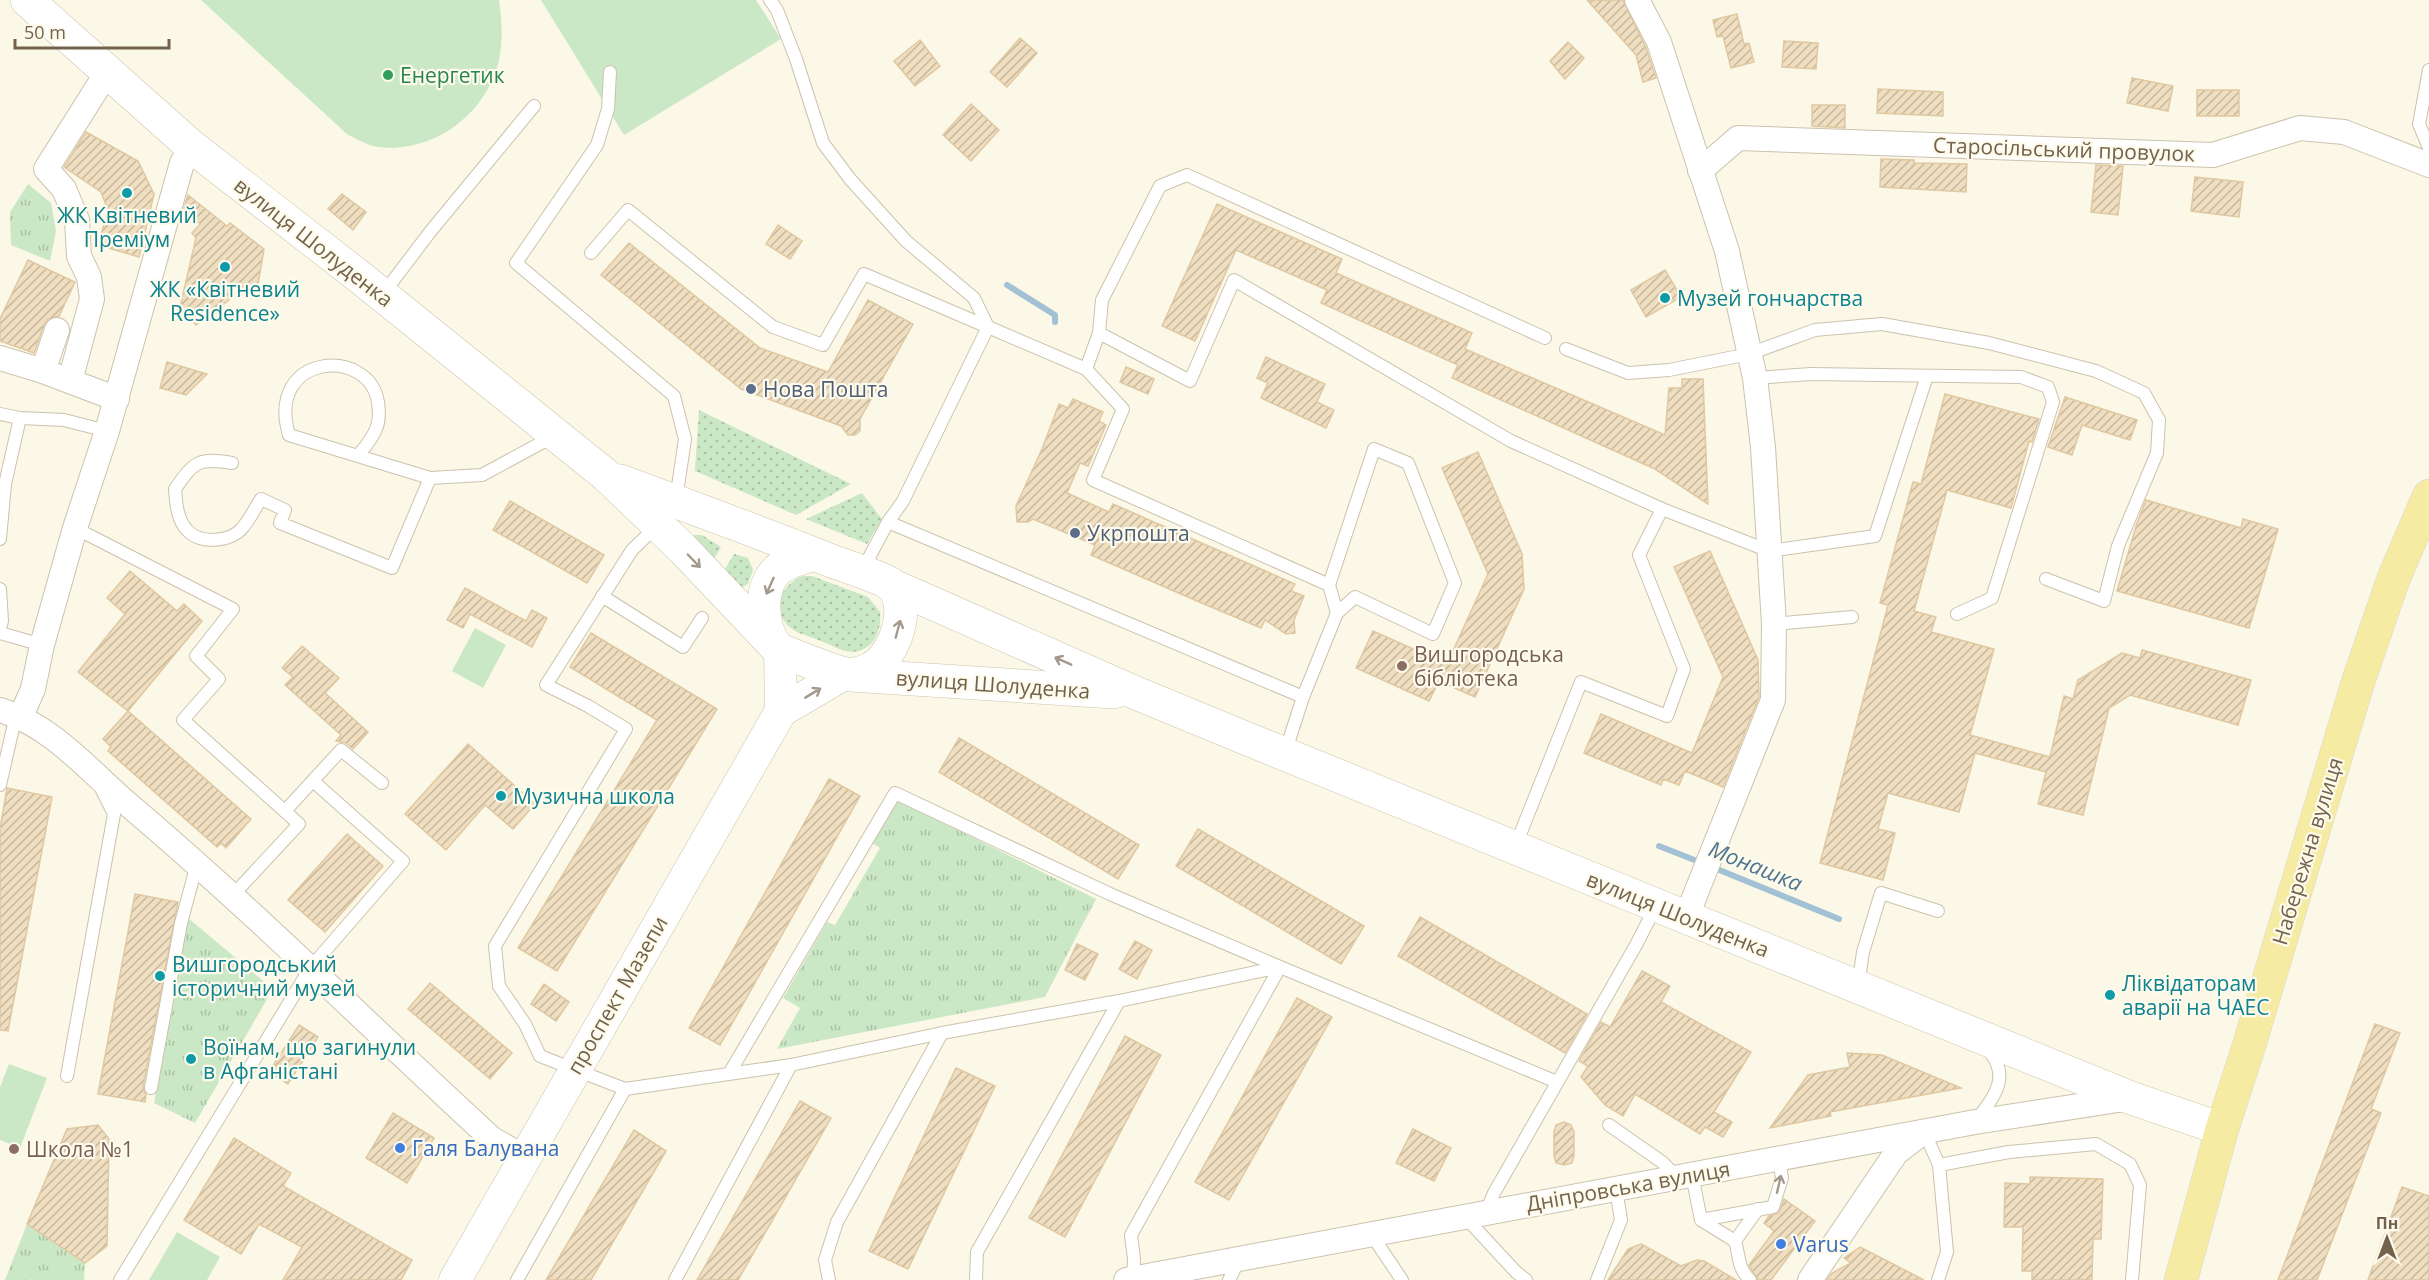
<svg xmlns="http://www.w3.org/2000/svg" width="2429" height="1280" viewBox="0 0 2429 1280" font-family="'Open Sans',sans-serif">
	<defs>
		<pattern id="grass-dots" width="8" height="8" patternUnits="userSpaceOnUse" patternTransform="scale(1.5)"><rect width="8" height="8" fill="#cbe8c6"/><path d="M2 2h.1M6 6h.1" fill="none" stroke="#a9c0a3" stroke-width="1.8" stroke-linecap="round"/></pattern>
		<pattern id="park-tufts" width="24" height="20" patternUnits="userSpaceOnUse" patternTransform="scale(1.5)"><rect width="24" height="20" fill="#cbe8c6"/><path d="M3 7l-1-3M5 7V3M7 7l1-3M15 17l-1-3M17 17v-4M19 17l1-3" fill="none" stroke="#a9c0a3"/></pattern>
		<pattern id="building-hatch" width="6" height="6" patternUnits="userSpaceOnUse" patternTransform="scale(1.5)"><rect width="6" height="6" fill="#efdec0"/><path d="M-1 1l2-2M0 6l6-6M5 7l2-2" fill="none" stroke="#c6b89e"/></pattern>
	</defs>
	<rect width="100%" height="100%" fill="#fbf8e7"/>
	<g fill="url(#grass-dots)">
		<path d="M699,410l152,74 -55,31 -101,-44z"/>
		<path d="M862,493l20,26 -15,25 -61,-25z"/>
		<path d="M694,535h8l19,12 -10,17 -20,-25z"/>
		<path d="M734,554l14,4 5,12 -5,14 -8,4 -18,-14z"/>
		<path d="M803,576h9l56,21 12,15c2,18 -6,39 -28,40 -10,0 -24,-9 -34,-12 -11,-5 -25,-7 -32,-17 -16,-18 -2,-40 17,-47z"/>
	</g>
	<g fill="url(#park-tufts)">
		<path d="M28,184l23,19 5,28 -6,30 -39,-16 -1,-33z"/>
		<path d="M898,800l198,99 -51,98 -268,52 23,-41 -17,-10 44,-76 8,3 45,-77 -9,-6z"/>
		<path d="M188,918l85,71 -78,134 -41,-20z"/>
		<path d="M27,1224l58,39 -1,17h-79z"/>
	</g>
	<g fill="#cbe8c6">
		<path d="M201,0h298c3,19 4,42 0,60 -12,54 -66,94 -121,87 -10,-1 -20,-8 -30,-12z"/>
		<path d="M541,0h215l25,39 -157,96z"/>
		<path d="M475,628l31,17 -23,43 -31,-17z"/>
		<path d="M9,1064l38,14 -27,70 -20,-8v-53z"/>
		<path d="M177,1232l43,25 -13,23h-58z"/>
	</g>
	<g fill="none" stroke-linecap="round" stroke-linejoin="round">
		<g stroke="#a3c1d5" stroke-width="6">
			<path d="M1007,285l48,30v7"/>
			<path d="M1659,846l43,17"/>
			<path d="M1712,867l127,52"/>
		</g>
	</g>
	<g fill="url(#building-hatch)" stroke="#e0c8a1" stroke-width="1.5">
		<path d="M1587,0h36l23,48 10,30 -13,4 -7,-27z"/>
		<path d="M1737,14l7,30 5,-1 5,19 -23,6 -8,-32 -6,1 -4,-17z"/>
		<path d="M1020,38l17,15 -30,34 -17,-15z"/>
		<path d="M920,40l20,26 -25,20 -21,-25z"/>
		<path d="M1784,41l34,2 -2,26 -34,-2z"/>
		<path d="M1568,42l16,16 -19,21 -15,-18z"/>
		<path d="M2132,78l41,8 -5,25 -41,-8z"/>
		<path d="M1878,89l65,3v24l-66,-3z"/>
		<rect x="2197" y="90" width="42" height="26"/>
		<path d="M971,104l28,26 -28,31 -28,-26z"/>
		<path d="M1812,105h33v23l-33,-2z"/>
		<path d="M86,132l52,29 16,33 -15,63 -41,-12 10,-35 -7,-18 -37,-25z"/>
		<path d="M1881,159l33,1v3l53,1 -1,28 -86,-5z"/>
		<path d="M2096,165l27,1 -5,49 -27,-3z"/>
		<path d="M2195,177l48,5 -4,35 -48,-6z"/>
		<path d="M342,194l24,18 -13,18 -25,-21z"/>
		<path d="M188,195l39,31 3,-3 34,26 -7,41 -25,-5 -3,15 -33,25 -16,-18 16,-69 -4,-5 8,-9 -16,-16z"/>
		<path d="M1217,204l125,55 -6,14 136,60 -7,16 200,86 4,-47h13v-9h21l5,125 -53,-35 -203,-91 6,-13 -137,-62 6,-13 -91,-40 -41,91 -33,-15z"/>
		<path d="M778,225l24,16 -12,18 -24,-15z"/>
		<path d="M629,243l131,105 68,24 40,-72 45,24 -53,95v12l-5,4h-7l-7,-9 -100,-37 -140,-114z"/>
		<path d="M28,260l47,22 -16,34 -11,3 -4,6 -10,28 -34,-12v-22z"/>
		<path d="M1665,270l16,27 -35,20 -15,-27z"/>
		<path d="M1266,357l59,27 -8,18 17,8 -8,18 -65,-30 7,-15 -11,-5z"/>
		<path d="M167,362l40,12 -21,21 -26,-7z"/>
		<path d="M1126,367l28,12 -6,15 -28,-12z"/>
		<path d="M1945,394l94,25 -7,23 -3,-1 -18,67 -64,-18 -33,121 22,6 -5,15 63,17 -24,86 80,22 14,-61 9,3 5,-19 44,-27 18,5 2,-8 109,30 -13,45 -108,-30 -21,13 -26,107 -45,-11 8,-32 -71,-19 -16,59 -71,-19 -10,36 17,4 -12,47 -63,-17 68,-258 -8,-2 33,-121 8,2z"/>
		<path d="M2065,397l72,23 -7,20 -48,-15 -10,30 -24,-8z"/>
		<path d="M1073,399l30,13 -4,9 7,4 -18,41 -8,-3 -13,30 42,19 4,-8 182,80 -4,7 13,5 -10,24 1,13 -9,1 -21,-14 -4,8 -64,-27 -106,-46 4,-10 -62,-26 -5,3h-11l-1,-16 26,-57 17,-45 9,4z"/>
		<path d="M1478,452l44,102 2,35 -49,108 -36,-16 -10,20 -73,-33 17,-37 74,33 41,-90 -46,-106z"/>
		<path d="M2146,500l95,28 2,-9 35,10 -29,99 -132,-37 20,-68z"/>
		<path d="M510,501l94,54 -17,28 -94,-53z"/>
		<path d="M1710,551l48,109 1,37 -36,90 -38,-16 -6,14 -16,-6 -2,6 -77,-32 17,-39 91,39 31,-76 -49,-110z"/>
		<path d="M130,571l47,40 7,-7 18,17 -74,90 -50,-39 47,-58 -18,-16z"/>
		<path d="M465,588l61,33 6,-11 15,8 -15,29 -62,-33 -7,14 -16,-8z"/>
		<path d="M591,633l126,76 -160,262 -39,-23 139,-228 -87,-53z"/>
		<path d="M302,646l37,32 -14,15 43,39 -15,17 -7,-6 -10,-2 5,-6 -56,-50 8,-8 -11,-9z"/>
		<path d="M128,711l123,108 -25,29 -5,-5 -4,4 -109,-96 3,-4 -8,-8z"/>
		<path d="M959,738l180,107 -21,34 -179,-107z"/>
		<path d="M468,744l67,60 -22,25 -28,-24 -39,45 -41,-36z"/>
		<path d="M829,779l31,17 -140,249 -31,-17z"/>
		<path d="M7,788l45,9 -44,234 -8,-1v-201z"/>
		<path d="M1198,829l166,97 -23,38 -165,-98z"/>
		<path d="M347,834l36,32 -58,66 -37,-32z"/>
		<path d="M135,894l43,8 -35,185 3,8 -1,7 -47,-8z"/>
		<path d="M1420,917l167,97 -22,39 -167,-97z"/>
		<path d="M1135,941l17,9 -15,29 -18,-10z"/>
		<path d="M1077,944l21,10 -13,26 -20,-10z"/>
		<path d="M1642,971l28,15 -9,16 90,50 -37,60 18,10 -9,15 -18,-10 -5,7 -65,-40 -12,22 -18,-11 -24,-28 7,-11 -9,-5 22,-39 9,5z"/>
		<path d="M430,983l82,70 -22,26 -82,-70z"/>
		<path d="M544,984l25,18 -13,19 -25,-17z"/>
		<path d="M1297,998l35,19 -103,183 -34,-18z"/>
		<path d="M2375,1024l25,9 -29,76 10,4 -64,167h-39z"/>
		<path d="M299,1025l19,12 -30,47 -19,-12z"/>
		<path d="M1125,1036l36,19 -96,182 -36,-19z"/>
		<path d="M1847,1053l35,2 79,33 -131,24 1,4 -61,12 38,-53 42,-8z"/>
		<path d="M956,1068l39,18 -87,183 -39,-18z"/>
		<path d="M800,1101l31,17 -93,162h-41z"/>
		<path d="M393,1113l41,25 -27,45 -41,-25z"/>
		<path d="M1564,1122l7,3 3,7v24l-2,7 -8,2 -8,-2 -2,-7v-24l2,-7z"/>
		<path d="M98,1125l11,14 -2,107 -22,17 -58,-39 40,-95z"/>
		<path d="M1413,1129l38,19 -17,33 -38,-18z"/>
		<path d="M634,1130l32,21 -75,129h-45z"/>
		<path d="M234,1138l57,35 -8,13 129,74 -11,20h-118l19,-33 -43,-23 -18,30 -57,-34z"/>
		<path d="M2030,1177l73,2 -2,60h-8l-1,41h-60v-9h-10l1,-44h-19l1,-44 25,1z"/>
		<path d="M2402,1187l27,9v84h-61z"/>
		<path d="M1784,1199l31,22 -44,59h-13l-9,-15 25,-34 -10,-8 5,-7 10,-3z"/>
		<path d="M1641,1244l40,22 16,-6 7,1 32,19h-128l20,-31z"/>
		<path d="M1860,1247l64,33h-97l5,-7 19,-10 -7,-5z"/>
	</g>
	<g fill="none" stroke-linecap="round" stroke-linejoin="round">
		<defs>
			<g id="service">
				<path d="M770,0l7,10 19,49 27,84 27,36 56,62 68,57 14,29"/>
				<path d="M2429,70l-10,54 10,24"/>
				<path d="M610,72l-2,37 -11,36 -81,118 158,133 11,43 -9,61"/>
				<path d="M591,253l37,-43 145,117 50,18 41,-71 124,53"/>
				<path d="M383,294l47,-62 104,-126"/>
				<path d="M1545,338l-358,-163 -27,11 -58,114 -3,33 91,48 44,-101 277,161 151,68 107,42 106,-15 52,-160"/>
				<path d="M1566,349l62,24 41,-3 80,-16 66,-24 67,-6 107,19 107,28 48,22 15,27 -2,33 -39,93 -14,55 -58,-22"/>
				<path d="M1086,369l37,40 -30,71 236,105 8,28"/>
				<path d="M1755,378l56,-4 210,3 27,10 5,15 -61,196 -35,16"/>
				<path d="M0,414l20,4 44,2 43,11"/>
				<path d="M232,463c-34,-6 -38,-1 -57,26 1,13 2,31 12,41 13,15 45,12 56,-3 7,-8 12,-19 18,-28l24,11 -5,13 112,45 38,-90 -141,-43c-24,-82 80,-89 89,-33 1,9 2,18 -2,27 -4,10 -11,18 -18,27"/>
				<path d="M430,478l52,-3 72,-39"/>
				<path d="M888,522l415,175"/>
				<path d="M658,525l-26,25 -86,135 42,21 38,23 -131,217 4,40 26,38 15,32 85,33 166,-24 151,-32 177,-32 161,-34 -149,268 3,24 -1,21"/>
				<path d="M75,528l158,81 -37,47 23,23 -36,41 116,104 -66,71"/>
				<path d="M0,539l5,-55 15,-66"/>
				<path d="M863,569l25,-47 15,-21 85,-174 98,42 13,-36"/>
				<path d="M0,589l2,32 -2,8"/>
				<path d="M602,596l81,51 19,-29"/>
				<path d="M1774,624l78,-7"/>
				<path d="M0,633l42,12"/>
				<path d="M1285,753l18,-56 34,-84 18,-16 78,37 22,-51 -47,-120 -34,-14 -45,136"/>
				<path d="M0,785l13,-57 8,-12"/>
				<path d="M285,811l56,-61 41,33"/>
				<path d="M1515,847l66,-165 86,34 17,-47 -45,-114 23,-46"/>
				<path d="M1858,986l5,-34 18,-59 57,18"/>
				<path d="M730,1072l165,-279 215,101 170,73 277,115"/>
				<path d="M67,1076l47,-262 -12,-24"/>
				<path d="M151,1088l30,-165 16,-59"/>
				<path d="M1977,1119c19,-23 34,-45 10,-70"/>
				<path d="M1609,1125l53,37 16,16"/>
				<path d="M1924,1131l15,34 8,87 -9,28"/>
				<path d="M1939,1165l70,-13 87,-8 34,20 10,21 -8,95"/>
				<path d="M1692,1175l9,45 72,-13 9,-29 -3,-19"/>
				<path d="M1486,1212l8,-19 142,-248 20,-39"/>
				<path d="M1465,1217l51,55 10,8"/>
				<path d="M1701,1220l34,21 23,-32"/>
				<path d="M1371,1234l31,46"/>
				<path d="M1735,1241c5,16 2,26 15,39"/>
				<path d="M120,1280l191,-313 92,-106 -90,-80"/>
				<path d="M517,1280l108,-191"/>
				<path d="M675,1280l116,-215"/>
				<path d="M829,1280l-4,-20 12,-38 105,-189"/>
				<path d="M976,1280l1,-28 142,-251"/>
				<path d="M1229,1280l10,-20"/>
				<path d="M1597,1280l24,-60 -5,-31"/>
			</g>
			<g id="minor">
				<path d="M1637,0l22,42 68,209 28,127 8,69 11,177 -1,76 -87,218"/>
				<path d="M1700,171l38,-33 475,17 87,-27 44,4 85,33"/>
				<path d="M57,330l-14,41 74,28"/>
				<path d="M0,358l43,13"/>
				<path d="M70,381l22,-82 -3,-22 -10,-21 -2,-36 -13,-31 -18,-20 62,-98"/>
				<path d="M0,710c53,16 89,61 130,96 125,106 241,222 362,333l32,18"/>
				<path d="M21,716l12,-27 9,-44 33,-117 32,-97 75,-268 9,-17"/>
				<path d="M1126,1280l849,-158 156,-24"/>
				<path d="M1810,1280l86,-127 26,-20"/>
			</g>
			<g id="tertiary">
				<path d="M780,650l1,61"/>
				<path d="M455,1280l326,-569 63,-37"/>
			</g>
			<g id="secondary">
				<path d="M27,0l164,146 170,132 246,198 75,72 94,99"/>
				<path d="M620,481c70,26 140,51 209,79 13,5 51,17 60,23 25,20 6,74 -19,86 -5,3 -16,6 -22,5 -8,0 -69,-23 -72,-27 -16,-21 -18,-64 5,-80 11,-7 23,-10 34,-13"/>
				<path d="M889,584l247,109 114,47 881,358 91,31"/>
				<path d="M851,675l263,17"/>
			</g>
			<path id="primary" d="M2181,1280l41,-151 26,-80 110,-367 35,-102 36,-84"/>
		</defs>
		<use href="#service" stroke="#ccc2ad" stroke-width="14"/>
		<use href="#minor" stroke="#ccc2ad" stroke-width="26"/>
		<use href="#tertiary" stroke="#ccc2ad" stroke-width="33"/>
		<use href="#secondary" stroke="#cfc4ab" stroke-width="34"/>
		<use href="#primary" stroke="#dbd6d1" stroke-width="34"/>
		<use href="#service" stroke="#fff" stroke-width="12"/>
		<use href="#minor" stroke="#fff" stroke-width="24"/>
		<use href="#tertiary" stroke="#fff" stroke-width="32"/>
		<use href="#secondary" stroke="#fff" stroke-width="33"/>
		<use href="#primary" stroke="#f6eba3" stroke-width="33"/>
	</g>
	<defs><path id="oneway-shaft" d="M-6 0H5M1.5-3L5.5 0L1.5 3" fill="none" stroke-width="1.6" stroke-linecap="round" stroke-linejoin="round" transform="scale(1.5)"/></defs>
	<g stroke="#a49a8b">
		<use href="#oneway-shaft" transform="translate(694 561) rotate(46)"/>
		<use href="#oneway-shaft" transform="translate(770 586) rotate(114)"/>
		<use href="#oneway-shaft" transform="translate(898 629) rotate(-75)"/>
		<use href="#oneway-shaft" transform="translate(1063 661) rotate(-156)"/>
		<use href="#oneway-shaft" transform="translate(813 693) rotate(-31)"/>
		<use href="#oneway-shaft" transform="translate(1779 1184) rotate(-77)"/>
	</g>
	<circle fill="#2e9e5b" stroke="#fefbed" stroke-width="2" cx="388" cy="75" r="6"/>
	<g fill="#0f9aa8" stroke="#fefbed" stroke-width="2">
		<circle cx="127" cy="193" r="6"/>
		<circle cx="225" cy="267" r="6"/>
		<circle cx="1665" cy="298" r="6"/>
		<circle cx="501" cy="796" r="6"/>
		<circle cx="160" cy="976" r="6"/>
		<circle cx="2110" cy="995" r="6"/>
		<circle cx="191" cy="1059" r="6"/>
	</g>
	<g fill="#5c6f8a" stroke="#fefbed" stroke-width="2">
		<circle cx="751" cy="389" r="6"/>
		<circle cx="1075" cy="533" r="6"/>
	</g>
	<g fill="#8d6e63" stroke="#fefbed" stroke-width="2">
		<circle cx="1402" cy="666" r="6"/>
		<circle cx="14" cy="1149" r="6"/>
	</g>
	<g fill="#3f7fe0" stroke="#fefbed" stroke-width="2">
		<circle cx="400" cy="1148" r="6"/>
		<circle cx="1781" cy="1244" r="6"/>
	</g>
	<g text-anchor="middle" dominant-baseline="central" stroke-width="4.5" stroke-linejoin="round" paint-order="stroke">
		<g font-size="21" fill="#27864d" stroke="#fefbed" text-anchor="start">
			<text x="400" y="75">Енергетик</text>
		</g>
		<g font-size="21" fill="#73634d" stroke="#fefbed">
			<text transform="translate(2064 149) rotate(2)">Старосільський провулок</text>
			<text transform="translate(314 242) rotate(38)">вулиця Шолуденка</text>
			<text transform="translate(993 684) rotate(4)">вулиця Шолуденка</text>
			<text transform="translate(2307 851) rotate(-73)">Набережна вулиця</text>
			<text transform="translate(1678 914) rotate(22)">вулиця Шолуденка</text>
			<text transform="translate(617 995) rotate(-60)">проспект Мазепи</text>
			<text transform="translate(1628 1186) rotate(-10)">Дніпровська вулиця</text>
		</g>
		<g font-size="21" fill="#0d838f" stroke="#fefbed" text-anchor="start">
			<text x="127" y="215" text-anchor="middle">ЖК Квітневий<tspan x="127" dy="24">Преміум</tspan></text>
			<text x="225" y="289" text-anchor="middle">ЖК «Квітневий<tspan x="225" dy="24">Residence»</tspan></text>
			<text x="1677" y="298">Музей гончарства</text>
			<text x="513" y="796">Музична школа</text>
			<text x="172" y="964">Вишгородський<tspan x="172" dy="24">історичний музей</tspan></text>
			<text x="2122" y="983">Ліквідаторам<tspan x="2122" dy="24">аварії на ЧАЕС</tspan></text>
			<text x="203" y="1047">Воїнам, що загинули<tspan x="203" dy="24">в Афганістані</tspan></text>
		</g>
		<g font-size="21" fill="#4e5e75" stroke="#fefbed" text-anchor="start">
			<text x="763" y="389">Нова Пошта</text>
			<text x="1087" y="533">Укрпошта</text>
		</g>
		<g font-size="21" fill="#785e54" stroke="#fefbed" text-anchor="start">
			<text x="1414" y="654">Вишгородська<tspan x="1414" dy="24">бібліотека</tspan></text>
			<text x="26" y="1149">Школа №1</text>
		</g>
		<g font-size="21" fill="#366cbe" stroke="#fefbed" text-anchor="start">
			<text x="412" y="1148">Галя Балувана</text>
			<text x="1793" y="1244">Varus</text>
		</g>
		<g font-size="22" font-style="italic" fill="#4e7792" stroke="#fefbed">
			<text transform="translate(1756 865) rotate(22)">Монашка</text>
		</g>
	</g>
	<g transform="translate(2387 1238)" stroke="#fefbed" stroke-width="4.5" paint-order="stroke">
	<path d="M0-4.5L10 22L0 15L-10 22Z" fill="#73634d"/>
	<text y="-9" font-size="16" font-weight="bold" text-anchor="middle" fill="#73634d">Пн</text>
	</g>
	<path d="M15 39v9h154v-9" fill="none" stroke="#73634d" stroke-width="3"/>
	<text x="24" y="39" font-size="18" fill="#73634d" stroke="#fefbed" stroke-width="4.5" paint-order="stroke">50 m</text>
</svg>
